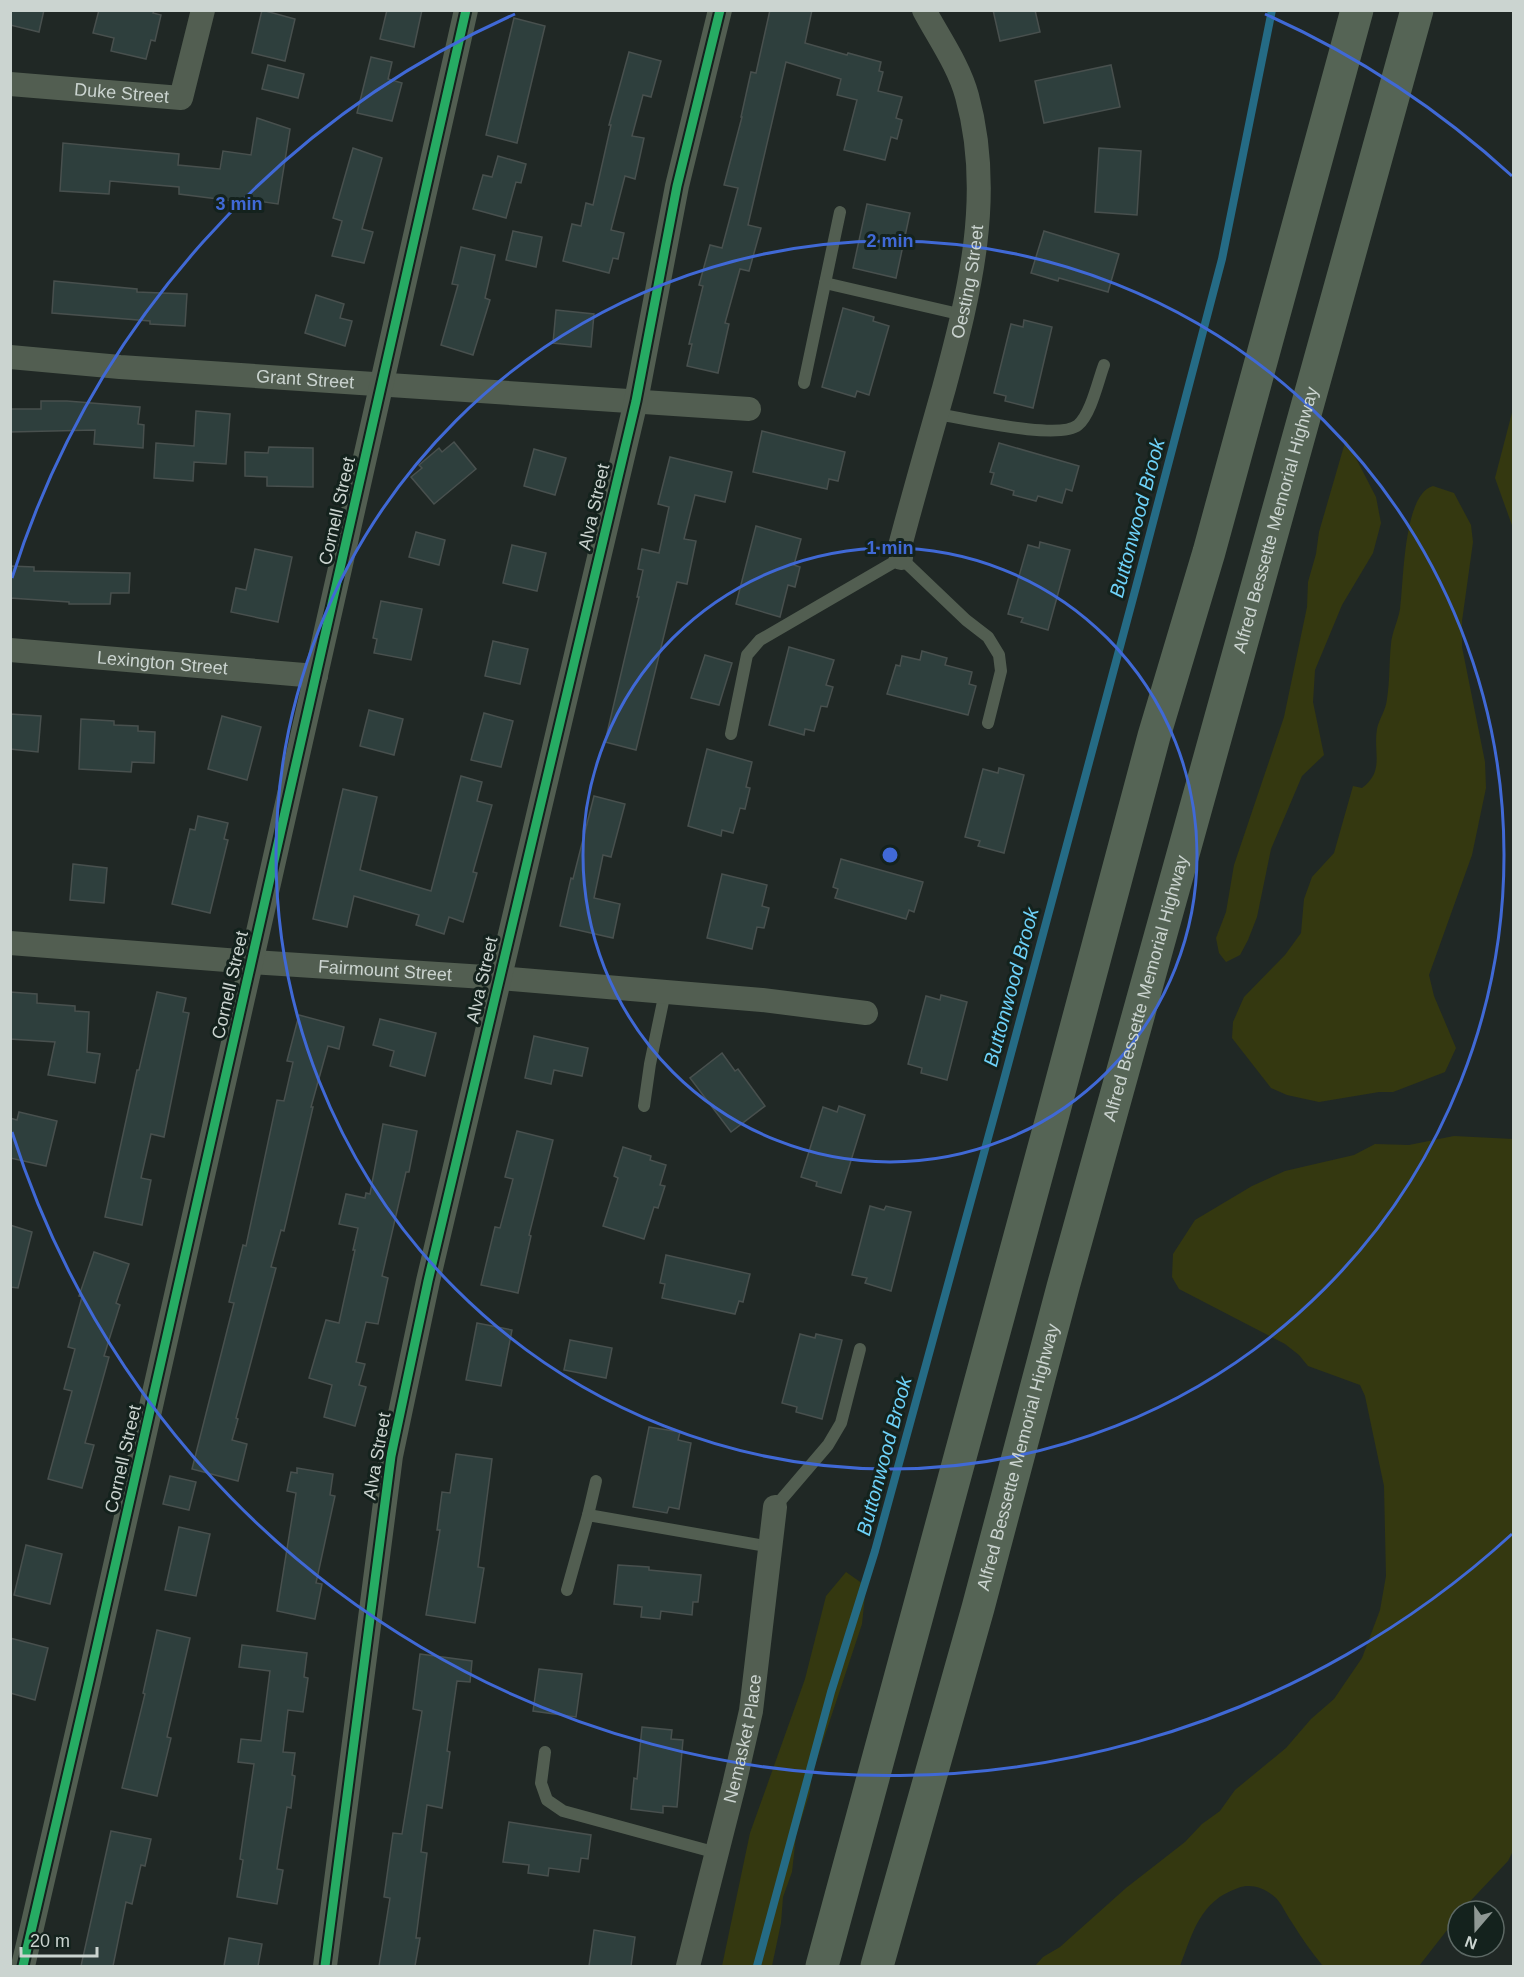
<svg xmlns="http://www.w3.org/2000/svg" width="1524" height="1977" viewBox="0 0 1524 1977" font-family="Arial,sans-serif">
	<rect width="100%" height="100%" fill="#202825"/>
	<g fill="#343810">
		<path d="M1513,409v119l-18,-50z"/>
		<path d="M1346,439l30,58 5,26 -8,30 -31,52 -27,65 -2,32 11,53 -22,21 -31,73 -14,68 -9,23 -8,15 -14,7 -7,-9 -3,-15 10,-26 8,-47 50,-148 23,-110 1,-25 8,-28 3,-22z"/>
		<path d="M1433,486l21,7 17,32 2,17 -11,79v26l23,115 1,26 -14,67 -43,120 5,21 22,52 -11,24 -52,20h-14l-60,10 -32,-7 -16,-7 -39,-50 1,-16 11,-25 41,-42 16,-22 3,-34 8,-22 22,-24 19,-67 9,2c23,-17 11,-35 15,-59 2,-10 9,-19 10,-30 3,-18 2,-37 4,-55 1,-12 7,-23 9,-35 4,-27 3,-115 33,-123z"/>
		<path d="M1454,1136l59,3v712l-5,10 -47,50h-3v5l-39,50h-96c-12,-14 -22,-29 -32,-45 -5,-7 -9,-17 -15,-23 -11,-10 -25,-15 -38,-10 -38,13 -45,44 -58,78h-145l8,-9 17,-10 66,-59 59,-46 17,-18 18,-13 15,-21 51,-42 25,-29 23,-20 28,-41 18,-48 6,-34 -2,-90 -19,-90 -5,-11 -52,-19 -9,-11 -14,-11 -106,-55 -7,-12 1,-23 22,-34 57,-34 33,-15 69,-16 21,-11 34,1z"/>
		<path d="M846,1572l20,14 -4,38 -51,153 -1,15 -14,44 -4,36 -9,25 -2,26 -9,43h-50l28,-133 55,-154 21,-83z"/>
	</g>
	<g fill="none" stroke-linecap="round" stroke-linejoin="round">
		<path stroke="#256b85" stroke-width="8" d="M757,1966l74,-274 44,-141 127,-464 134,-500 86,-328 50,-249"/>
	</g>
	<g fill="#2e3f3d" stroke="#48504e" stroke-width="1.5">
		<path d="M10,10h34l-5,22 -29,-7z"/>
		<path d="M99,10h55l-1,3 8,2 -6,26 -4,-1 -5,19 -35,-8 3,-13 -21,-5z"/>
		<path d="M262,10l33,9 -10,42 -33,-8z"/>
		<path d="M387,10h35l-8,37 -34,-8z"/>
		<path d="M770,10h42l-7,33 42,12 1,-2 33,9 -2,9 4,1 -5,19 24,6 -6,21 6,2 -5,19 -6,-2 -6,23 -41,-10 13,-50 -20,-5 4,-16 -55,-17 -38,163 13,3 -12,43 -9,-2 -15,54 4,1 -11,49 -31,-7 5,-22h-3l14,-58 -4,-1 11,-40 12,3 16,-60 -14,-3 18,-68h-1l10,-45 5,1z"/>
		<path d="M993,10h42l5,22 -40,9z"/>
		<path d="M514,18l31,8 -28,117 -31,-8z"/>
		<path d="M629,52l32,9 -10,36 -8,-2 -11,41 12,2 -9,41 -10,-3 -14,54 13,3 -6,26 -5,-1 -4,15 -46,-12 9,-37 9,2 5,-23 7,2 18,-80h-2z"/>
		<path d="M371,57l21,5 -4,17 14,4 -10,38 -35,-8z"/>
		<path d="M268,65l36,9 -6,24 -36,-9z"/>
		<path d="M1111,65l9,42 -76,16 -9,-42z"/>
		<path d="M257,118l33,11 -12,75 -28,-4 -1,3 -70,-9v-7l-69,-6 -1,13 -49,-3 3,-48 116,11 -1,11 42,4 3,-18 28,4z"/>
		<path d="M353,148l29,10 -20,71 11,3 -9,31 -32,-7 10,-35 -9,-3z"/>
		<path d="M1099,148l42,3 -4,64 -42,-3z"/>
		<path d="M498,156l28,8 -5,19 -5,-1 -10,36 -33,-9 10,-34 9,2z"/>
		<path d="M867,204l43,9 -14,65 -43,-10z"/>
		<path d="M513,231l29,6 -6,30 -30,-7z"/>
		<path d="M1044,231l75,23 -11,38 -49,-14 -1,3 -27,-8z"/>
		<path d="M461,247l34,8 -10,43 5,2 -17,55 -32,-10 17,-60 -6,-1z"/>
		<path d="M54,281l83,8v3l50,2 -2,32 -35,-2v-3l-98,-8z"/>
		<path d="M316,295l28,9 -4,14 12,3 -7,25 -40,-13z"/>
		<path d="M843,308l31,9 -1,4 16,5 -20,69 -12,-4 -2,6 -33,-10z"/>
		<path d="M556,310l38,4 -3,33 -38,-4z"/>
		<path d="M1024,320l28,7 -19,81 -28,-7 1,-5 -12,-3 17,-69 12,3z"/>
		<path d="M41,401h26l73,6 -2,17 6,1 -1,23 -49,-4 1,-14 -85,2v-23h31z"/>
		<path d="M196,411l34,3 -4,50 -32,-2 -1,19 -39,-3 2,-35 38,3z"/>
		<path d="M762,431l83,21 -7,29 -9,-2 -2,10 -74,-17z"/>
		<path d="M454,442l22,27 -42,35 -23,-27 11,-9 -3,-3 20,-17 3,4z"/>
		<path d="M999,443l80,23 -7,25 -6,-2 -4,14 -24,-7 -2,5 -23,-6 1,-4 -23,-7 3,-11 -4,-1z"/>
		<path d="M269,447l44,1v39l-46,-1v-9l-22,-1v-24l23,1z"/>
		<path d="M534,449l32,9 -11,37 -31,-9z"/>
		<path d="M670,457l62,15 -7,30 -30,-7 -11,44 12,2 -9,43 -10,-2 -41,168 -31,-8 34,-145h-2l6,-27 -5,-1 4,-20 17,4 10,-46 -11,-3z"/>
		<path d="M756,526l45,13 -7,26 6,2 -5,20 -7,-2 -8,32 -44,-13z"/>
		<path d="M416,532l29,8 -6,25 -30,-8z"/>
		<path d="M1040,542l30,8 -22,80 -27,-8 2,-4 -15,-4 20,-69 11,3z"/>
		<path d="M512,545l34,8 -9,38 -34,-8z"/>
		<path d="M255,549l37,8 -14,65 -47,-10 5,-24 10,2z"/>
		<path d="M10,566l24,1v4l96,2 -1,20h-18l-1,11h-41v-2l-59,-4z"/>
		<path d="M381,601l41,8 -11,51 -37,-7 3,-14 -4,-1z"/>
		<path d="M493,641l35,8 -8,35 -35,-8z"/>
		<path d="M789,647l45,13 -8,25 7,2 -6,20 -6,-1 -7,25 -9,-2 -1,6 -35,-10z"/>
		<path d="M922,651l25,7 -2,7 27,7 -3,12 7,2 -8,29 -81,-21 9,-29 4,1 2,-10 18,4z"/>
		<path d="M705,655l27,8 -13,42 -28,-7z"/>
		<path d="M369,710l34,9 -9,36 -34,-9z"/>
		<path d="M484,713l29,8 -12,46 -30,-7z"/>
		<path d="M10,714l31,2 -3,36 -28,-3z"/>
		<path d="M222,716l39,11 -14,53 -39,-11z"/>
		<path d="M81,719l33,2v4l24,1v5l17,1 -1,31 -22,-1 -1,10 -52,-3z"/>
		<path d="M707,749l45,13 -6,25 4,1 -5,21 -5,-1 -7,25 -11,-3 -1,6 -33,-10z"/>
		<path d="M999,768l25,7 -20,78 -26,-7 2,-5 -15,-4 18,-68 15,4z"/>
		<path d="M461,776l21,6 -5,19 15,4 -19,67 4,1 -14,49 -14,-5 -5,17 -28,-9 3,-10 -65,-19 -7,31 -34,-8 30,-130 34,8 -17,73 71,21z"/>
		<path d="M594,796l31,8 -14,53 -8,-2 -9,43 26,6 -7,34 -53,-12 11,-48 2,1z"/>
		<path d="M198,816l30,7 -4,16 4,1 -18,73 -38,-9 18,-75 5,1z"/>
		<path d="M841,859l82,23 -9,30 -5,-2 -3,9 -71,-21 3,-9 -5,-2z"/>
		<path d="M73,864l34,4 -3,35 -34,-3z"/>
		<path d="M722,874l45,11 -5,21 7,2 -5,20 -7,-1 -5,22 -45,-11z"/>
		<path d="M10,992l27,2v9l38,3v5l14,1 -2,40 13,2 -5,29 -47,-8 7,-33 -45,-3z"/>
		<path d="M157,992l29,6 -3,14 6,1 -25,124 -13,-3 -10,44 10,2 -9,45 -37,-8 32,-147h2z"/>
		<path d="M941,995l26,7 -20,78 -26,-7 1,-5 -14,-4 18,-68 14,4z"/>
		<path d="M299,1015l45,12 -5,22 -11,-3 -17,61h2l-29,124 -3,-1 -10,37 5,1 -40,150 2,1 -6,21 15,4 -9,37 -46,-12 42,-166 -5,-1 14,-57 3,1 31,-146 7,1 9,-39 -6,-1z"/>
		<path d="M380,1019l56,14 -11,43 -35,-10 4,-15 -21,-6z"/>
		<path d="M534,1036l54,12 -6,28 -28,-6 -3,14 -26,-6z"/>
		<path d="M722,1053l13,18 3,-2 27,37 -34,26 -41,-54z"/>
		<path d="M839,1106l26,9 -24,78 -25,-7 1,-4 -16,-5 22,-70 14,5z"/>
		<path d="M19,1112l38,9 -11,45 -36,-8v-40l7,2z"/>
		<path d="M383,1124l34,7 -8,41h-3l-24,104 6,2 -10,46 -12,-2 -10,40 9,2 -6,21 7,2 -11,39 -31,-9 8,-32 -23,-7 17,-58 13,3 16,-73h-2l5,-22 -19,-4 7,-30 19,4 1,-5 4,1z"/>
		<path d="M517,1131l36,9 -24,95 2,1 -13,57 -37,-8 14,-58 5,1 13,-49 -8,-2z"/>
		<path d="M623,1147l28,9 -1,4 16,5 -6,20 5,1 -7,22 -4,-1 -10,32 -41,-13 15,-48 -4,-2z"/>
		<path d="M870,1206l14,4 2,-4 25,6 -20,79 -26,-8 2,-5 -15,-3z"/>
		<path d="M10,1225l22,7 -14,56 -8,-1z"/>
		<path d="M94,1252l35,12 -13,39 4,2 -16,51 5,1 -24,86 9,2 -12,43 -34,-9 24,-88 -8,-2 11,-40 -7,-2 14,-50 -3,-1z"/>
		<path d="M666,1255l84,19 -7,28 -4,-1 -4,13 -73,-16 3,-14 -5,-1z"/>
		<path d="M477,1323l35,7 -11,56 -35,-6z"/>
		<path d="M800,1334l15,4 1,-4 26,6 -20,79 -26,-7 1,-5 -15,-4z"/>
		<path d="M570,1340l42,8 -6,30 -42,-8z"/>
		<path d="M649,1427l31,5 -2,8 13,3 -12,66 -10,-2 -2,6 -34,-6z"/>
		<path d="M456,1454l36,5 -14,108 6,1 -9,55 -49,-8 14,-85h-3l5,-38 8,1z"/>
		<path d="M297,1468l36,6 -3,21 5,1 -19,87 6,1 -7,35 -38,-8 19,-118 -9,-2 4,-19 6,1z"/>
		<path d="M170,1476l26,6 -7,28 -26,-6z"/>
		<path d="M179,1527l31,7 -14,62 -31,-6z"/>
		<path d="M26,1545l36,9 -12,50 -36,-9z"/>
		<path d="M618,1565l31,2v3l52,5 -3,27h-5l-1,13 -31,-4 -1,8 -19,-2 1,-10 -28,-3z"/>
		<path d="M157,1630l33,8 -23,99 4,1 -14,58 -35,-8 23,-94 -2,-1z"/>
		<path d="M10,1638l38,10 -13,52 -25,-7z"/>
		<path d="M242,1645l65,8 -3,24 4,1 -5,34 -15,-2 -5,42 12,1 -3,22 3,1 -4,32 -4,-1 -10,62 6,1 -6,34 -40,-7 6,-37 -3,-1 14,-95 -16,-2 3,-23 20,2 9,-70 -31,-4z"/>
		<path d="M420,1654l52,7 -2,21 -13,-1 -10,70 3,1 -8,56 -15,-3 -6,47 6,1 -11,85h4l-5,28h-36l11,-68 -6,-1 9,-64 9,1 20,-123 -9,-2z"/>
		<path d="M539,1669l43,5 -6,43 -43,-6z"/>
		<path d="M642,1727l30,3 -1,9 12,1 -6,67 -14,-1v7l-32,-4 3,-31 3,1z"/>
		<path d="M509,1822l82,13 -3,24 -7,-1 -2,14 -30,-4 -1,8 -20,-3 1,-8 -26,-3z"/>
		<path d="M111,1831l40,8 -6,27 -4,-1 -9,39 -6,-2 -13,64h-32z"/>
		<path d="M594,1930l41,7 -4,29h-42z"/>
		<path d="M229,1938l33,6 -4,22h-34z"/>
	</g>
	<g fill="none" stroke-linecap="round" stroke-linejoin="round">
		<g stroke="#525e51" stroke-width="12">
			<path d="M825,283l138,32"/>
			<path d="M804,383l36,-171"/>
			<path d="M937,414c27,4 122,27 141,11 13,-11 20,-44 26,-60"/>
			<path d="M731,734l16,-79 13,-15 141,-82 65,62 22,17 11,18 2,16 -13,52"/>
			<path d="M644,1106l6,-42 15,-72"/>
			<path d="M775,1507l53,-62 13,-22 19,-74"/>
			<path d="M588,1515l8,-34"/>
			<path d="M567,1590l21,-75 183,32"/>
			<path d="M545,1752l-4,31 6,17 16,11 154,42"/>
		</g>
		<g stroke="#525e51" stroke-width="24">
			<path id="s1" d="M10,84l171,14 22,-88"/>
			<path id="s2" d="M10,357l110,10 629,42"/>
			<path id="s3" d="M901,558l-1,-12c14,-53 29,-105 44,-158 26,-96 50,-194 23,-292 -8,-30 -28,-58 -43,-86"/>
			<path id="s4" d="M10,650l306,26"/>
			<path id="s5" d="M10,943l242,19 248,16 262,22 104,13"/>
			<path d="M23,1966l66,-285 377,-1671"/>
			<path d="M325,1966l66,-510 37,-175 208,-880 41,-215 43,-176"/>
			<path id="s6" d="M688,1966l46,-181 17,-74 24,-204"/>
		</g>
		<g stroke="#556455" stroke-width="33">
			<path d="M822,1966l230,-848 102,-382 55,-184 148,-542"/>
			<path id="s7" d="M877,1966l101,-358 85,-321 354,-1277"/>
		</g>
		<defs>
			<g id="cycleway">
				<path d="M23,1966l66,-285 377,-1671"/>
				<path d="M325,1966l66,-510 37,-175 208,-880 41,-215 43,-176"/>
			</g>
		</defs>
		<use href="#cycleway" stroke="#14221d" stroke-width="13"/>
		<use href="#cycleway" stroke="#26ab63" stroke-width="9"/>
	</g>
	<g fill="none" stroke="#4069d6" stroke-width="3">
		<circle cx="890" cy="855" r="307"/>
		<circle cx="890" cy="855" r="614"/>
		<path d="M1512 1534A921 921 0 0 1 12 1132M12 578A921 921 0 0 1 515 14M1265 14A921 921 0 0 1 1512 176"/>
	</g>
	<g text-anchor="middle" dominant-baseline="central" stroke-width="6" stroke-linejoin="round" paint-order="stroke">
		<g font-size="18" fill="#cbd4d0" stroke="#14221d">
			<text stroke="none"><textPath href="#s1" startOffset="112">Duke Street</textPath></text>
			<text stroke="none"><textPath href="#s3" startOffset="285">Oesting Street</textPath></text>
			<text stroke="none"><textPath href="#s2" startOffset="296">Grant Street</textPath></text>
			<text transform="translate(594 507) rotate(-77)">Alva Street</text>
			<text transform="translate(337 511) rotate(-77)">Cornell Street</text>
			<text stroke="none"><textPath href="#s7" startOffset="1500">Alfred Bessette Memorial Highway</textPath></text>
			<text stroke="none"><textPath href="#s4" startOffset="153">Lexington Street</textPath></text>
			<text stroke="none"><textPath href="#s5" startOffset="376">Fairmount Street</textPath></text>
			<text transform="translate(482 980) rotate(-77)">Alva Street</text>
			<text transform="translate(230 985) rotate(-77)">Cornell Street</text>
			<text stroke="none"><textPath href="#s7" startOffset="1014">Alfred Bessette Memorial Highway</textPath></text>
			<text transform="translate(377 1456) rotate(-80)">Alva Street</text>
			<text stroke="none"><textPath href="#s7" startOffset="528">Alfred Bessette Memorial Highway</textPath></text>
			<text transform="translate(123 1459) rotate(-77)">Cornell Street</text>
			<text stroke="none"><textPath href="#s6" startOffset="234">Nemasket Place</textPath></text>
		</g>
		<g font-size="20" font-style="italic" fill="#6ed2f9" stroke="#14221d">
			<text transform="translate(1137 518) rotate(-75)">Buttonwood Brook</text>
			<text transform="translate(1011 987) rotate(-75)">Buttonwood Brook</text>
			<text transform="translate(884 1456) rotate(-75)">Buttonwood Brook</text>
		</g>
	</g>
	<circle cx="890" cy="855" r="9" fill="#4069d6" stroke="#14221d" stroke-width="3"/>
	<g font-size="18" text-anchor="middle" font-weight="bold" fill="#4069d6" stroke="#14221d" stroke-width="6" stroke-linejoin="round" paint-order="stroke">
		<text x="239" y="210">3 min</text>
		<text x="890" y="247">2 min</text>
		<text x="890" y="554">1 min</text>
	</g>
	<rect width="1524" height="1977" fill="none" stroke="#cbd4d0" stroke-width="24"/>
	<g transform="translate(1476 1929) rotate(200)"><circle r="28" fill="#14221d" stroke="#5d6965" stroke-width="1.5"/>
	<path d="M0-4.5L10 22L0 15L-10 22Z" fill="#8f9894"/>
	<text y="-9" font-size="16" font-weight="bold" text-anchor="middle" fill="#cbd4d0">N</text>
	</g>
	<path d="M21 1947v9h76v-9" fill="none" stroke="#cbd4d0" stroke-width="3"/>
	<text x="30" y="1947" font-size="18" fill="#cbd4d0" stroke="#14221d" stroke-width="4.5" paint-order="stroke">20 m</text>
</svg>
